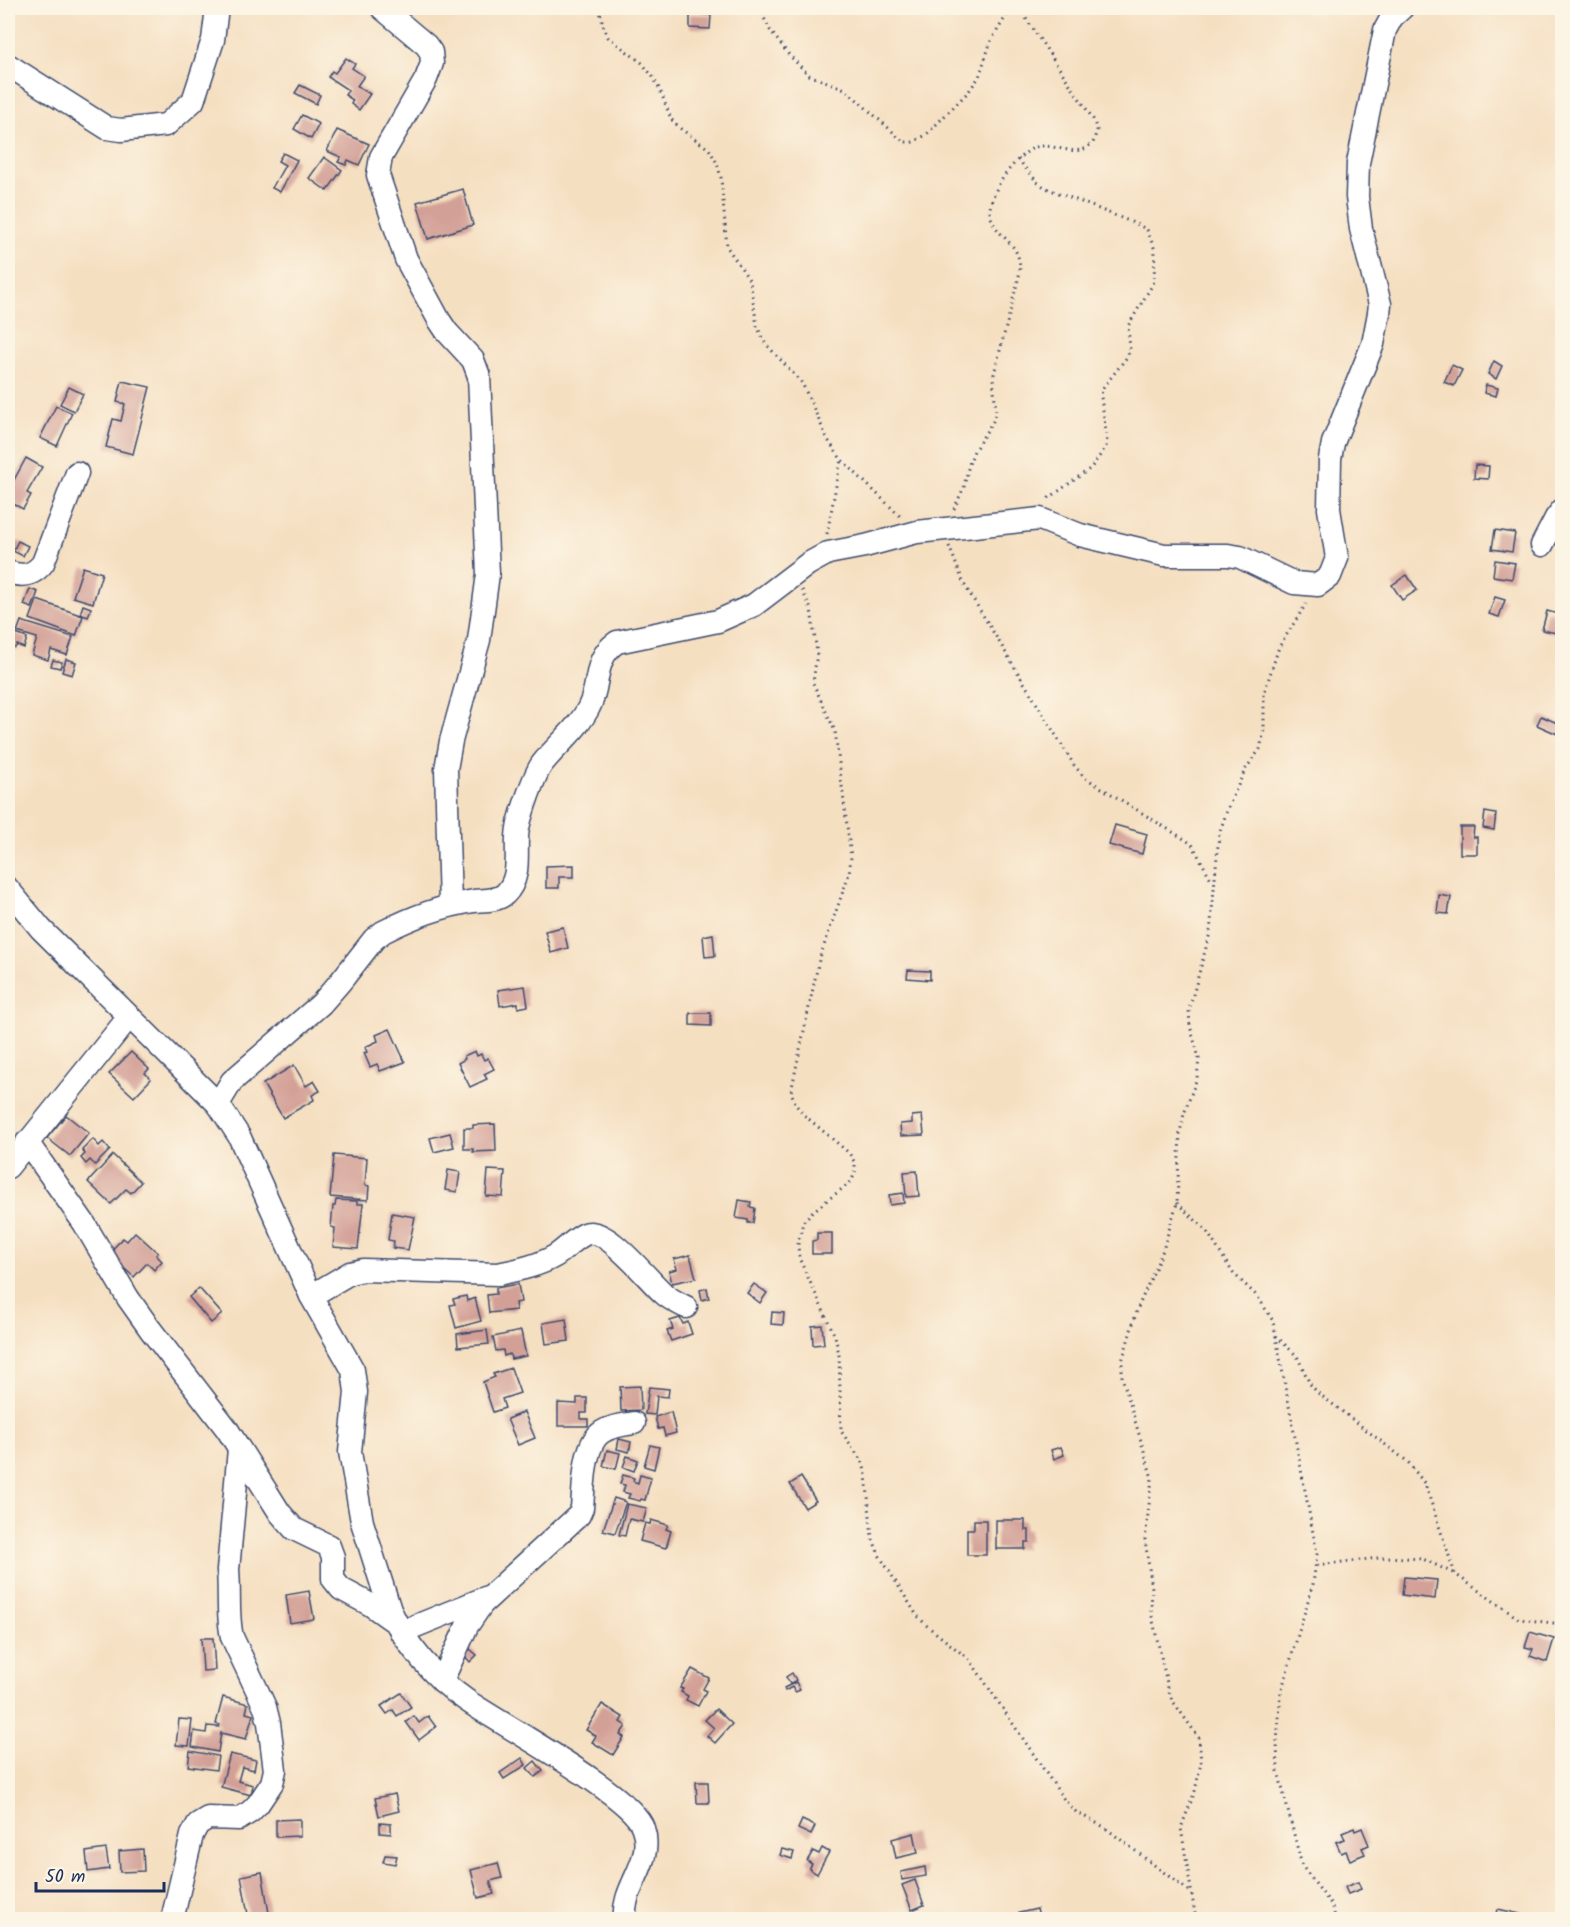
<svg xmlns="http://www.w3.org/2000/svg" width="1570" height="1927" viewBox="0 0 1570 1927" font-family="Kalam,sans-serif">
	<rect width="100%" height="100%" fill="#fcf5e5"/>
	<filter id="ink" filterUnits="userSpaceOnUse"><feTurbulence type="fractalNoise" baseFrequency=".0167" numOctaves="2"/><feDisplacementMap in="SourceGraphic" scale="12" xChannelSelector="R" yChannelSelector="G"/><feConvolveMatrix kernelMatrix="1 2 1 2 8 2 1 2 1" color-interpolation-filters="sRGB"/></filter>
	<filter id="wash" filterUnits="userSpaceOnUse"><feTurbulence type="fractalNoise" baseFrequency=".008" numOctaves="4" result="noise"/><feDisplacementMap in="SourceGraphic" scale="24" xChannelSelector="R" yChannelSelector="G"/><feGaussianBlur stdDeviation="1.35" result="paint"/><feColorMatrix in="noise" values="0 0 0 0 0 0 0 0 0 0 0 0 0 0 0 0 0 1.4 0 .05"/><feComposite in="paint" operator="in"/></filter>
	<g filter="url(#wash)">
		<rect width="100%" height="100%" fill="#f5dfc1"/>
		<g id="blocks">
			<g fill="#d3a097">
				<path d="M690,14l21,1 -1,14 -20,-1z"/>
				<path d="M346,58l9,6 -3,4 12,8 -7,10 13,8 -11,16 -8,-6 2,-4 -8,-5 3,-5 -20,-13 4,-6 3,2z"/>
				<path d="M300,85l20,10 -4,9 -21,-11z"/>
				<path d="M302,115l17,9 -8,15 -17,-10z"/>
				<path d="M337,130l32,14 -10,21 -11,-5 -2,5 -8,-3 3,-5 -14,-6z"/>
				<path d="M283,153l14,7 -17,32 -8,-4 13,-23 -7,-4z"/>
				<path d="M324,157l18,13 -15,21 -18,-13z"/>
				<path d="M463,189l10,36 -45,14 -11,-37z"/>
				<path d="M1494,361l8,5 -6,13 -8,-5z"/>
				<path d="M1452,365l10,5 -8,16 -10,-4z"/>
				<path d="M122,381l28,6 -17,67 -27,-7 7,-28 8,2 4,-17 -8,-2z"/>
				<path d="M1486,385l12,3 -2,8 -12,-3z"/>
				<path d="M69,387l14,7 -9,17 -14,-7z"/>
				<path d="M56,406l16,7 -15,33 -17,-8z"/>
				<path d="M26,458l16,9 -15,26 4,2 -8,14 -15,-8v-10z"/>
				<path d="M1475,465l14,1 -1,13 -14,-1z"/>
				<path d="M1495,530l20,3 -3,19 -20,-3z"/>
				<path d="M18,541l10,5 -5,10 -10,-5z"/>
				<path d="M1495,560l20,3 -3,16 -19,-3z"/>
				<path d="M83,567l19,6 -9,30 -20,-6z"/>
				<path d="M1407,575l10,15 -15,10 -10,-15z"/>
				<path d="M30,589l8,3 -6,16 -8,-3z"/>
				<path d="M1495,597l10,3 -6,17 -10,-3z"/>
				<path d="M37,600l46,16 -7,20 -46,-17z"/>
				<path d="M83,605l8,3 -3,9 -8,-3z"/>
				<path d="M1547,611l15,4 -1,19 -19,-4z"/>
				<path d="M21,621l52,16 -6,18 -16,-5 -3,10 -16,-5 5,-17 -20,-6z"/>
				<path d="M11,632l16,6 -3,10 -7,-3 -2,3 -7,-2z"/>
				<path d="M66,659l10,3 -4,13 -10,-3z"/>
				<path d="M53,660l9,2 -2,6 -9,-2z"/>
				<path d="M1541,716l21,9v11l-25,-11z"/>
				<path d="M1485,812l11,2 -2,16 -11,-2z"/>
				<path d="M1115,825l32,9 -5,20 -33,-9z"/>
				<path d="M1460,827h14l-1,10h4v17h-17z"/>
				<path d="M574,865v12h-15v11h-13v-22z"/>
				<path d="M1439,895l12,2 -3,17 -11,-1z"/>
				<path d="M563,927l5,21 -17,5 -6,-22z"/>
				<path d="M713,934l2,22 -10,1 -2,-21z"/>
				<path d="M908,970l22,1v9l-23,-2z"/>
				<path d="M525,986l3,20 -10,2v-5l-18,3 -2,-16z"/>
				<path d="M690,1013h21v13l-21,-1z"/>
				<path d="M390,1029l15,33 -25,9 -3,-7 -7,3 -6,-14 3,-1 -2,-5 13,-6 -2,-6z"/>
				<path d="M475,1051l2,5 4,-2 3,6 4,-2 6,11 -10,5 3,5 -17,8 -12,-24 7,-4 -1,-3z"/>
				<path d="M131,1052l18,17 -4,4 6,6 -17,18 -25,-23z"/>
				<path d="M294,1065l12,21 8,-5 6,10 -8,4 2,5 -31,18 -20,-34z"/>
				<path d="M66,1115l23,18 -19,23 -23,-18z"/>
				<path d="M922,1115l2,20 -23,1 -1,-12 12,-1v-7z"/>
				<path d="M495,1124l1,27 -23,1v-3h-9v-21h9v-3z"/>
				<path d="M450,1133l4,14 -20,5 -4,-14z"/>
				<path d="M93,1139l6,7 4,-4 7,8 -15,15 -5,-5 -4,4 -5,-6 4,-4 -3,-4z"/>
				<path d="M113,1155l28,27 -10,11 -5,-4 -15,15 -23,-22z"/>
				<path d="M334,1155l33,3 -2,27 4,1 -1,14 -38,-3z"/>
				<path d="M448,1170l12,2 -3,20 -12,-2z"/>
				<path d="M488,1170l17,1 -2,26 -17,-1z"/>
				<path d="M917,1171l2,25 -13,1 -2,-25z"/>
				<path d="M903,1193l1,10 -14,2 -1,-10z"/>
				<path d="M336,1200l21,1v3h6l-5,45 -25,-2 2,-19 -4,-1 2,-21h2z"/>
				<path d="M739,1200l12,2 -1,5 5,1 -2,15h-5v-3l-12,-2z"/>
				<path d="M392,1213l23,4 -7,33 -15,-2 1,-7 -6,-1z"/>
				<path d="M135,1232l23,21 -2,2 6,6 -8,9 -7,-7 -13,14 -26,-23 15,-16 4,3z"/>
				<path d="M817,1233h15v21h-20v-13l5,-1z"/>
				<path d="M690,1255l6,23 -24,5 -3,-12 8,-2 -3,-10z"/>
				<path d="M518,1284l3,18 -6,1 1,7 -27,3 -2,-18 9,-1v-6z"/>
				<path d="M754,1284l13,9 -7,10 -13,-10z"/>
				<path d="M199,1288l23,26 -11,9 -22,-26z"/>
				<path d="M707,1288l2,10 -7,2 -2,-10z"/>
				<path d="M466,1296l1,5 8,-3 6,23 -25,7 -6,-23 5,-1 -2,-5z"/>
				<path d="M772,1312l12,1 -1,12 -12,-1z"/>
				<path d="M680,1318l3,6 5,-2 4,12 -21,7 -4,-10 6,-2 -3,-8z"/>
				<path d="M566,1319l3,22 -23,3 -3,-21z"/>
				<path d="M822,1325l2,19 -11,1 -1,-19z"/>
				<path d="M487,1330l2,14 -31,3 -1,-13z"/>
				<path d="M521,1331l5,25 -15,3 -1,-5 -6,2 -1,-6 -7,1 -3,-14z"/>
				<path d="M511,1368l9,25 -18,6 3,9 -12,4 -10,-30 12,-5 -2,-3z"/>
				<path d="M640,1386l1,24 -20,1 -1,-24z"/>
				<path d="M649,1387l20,2 -1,8 -11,-1 -2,19 -10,-1z"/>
				<path d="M577,1398h10v15h-6v6h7v7h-30v-23l19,1z"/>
				<path d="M524,1412l11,26 -17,7 -11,-26z"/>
				<path d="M671,1412l5,21 -11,3 -2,-8 -5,1 -3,-12z"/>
				<path d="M619,1439l12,3 -2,10 -12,-3z"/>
				<path d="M650,1445l9,2 -5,22 -10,-3z"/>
				<path d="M1061,1447l3,8 -10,4 -3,-9z"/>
				<path d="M607,1450l13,3 -4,16 -13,-3z"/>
				<path d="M627,1456l11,4 -4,11 -11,-4z"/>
				<path d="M623,1475l11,3 -1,3 5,2 2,-8 11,3 -6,22 -4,-1 -1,2 -12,-3 2,-4 -7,-2 2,-7 -5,-1z"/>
				<path d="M801,1477l15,24 -11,7 -15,-24z"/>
				<path d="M614,1498l12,4 -11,31 -12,-3z"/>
				<path d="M627,1504l20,4 -4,14 -14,-3 -4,17 -6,-1z"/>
				<path d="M651,1520l17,5 -2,4 5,2 -5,17 -26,-7 5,-18 5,1z"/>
				<path d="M974,1520h12v35h-19v-26h7z"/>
				<path d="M996,1520h29v10h4v12h-4v7h-29z"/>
				<path d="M1404,1577l33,3 -2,19 -33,-4z"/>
				<path d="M309,1591l5,28 -24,4 -4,-28z"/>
				<path d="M1530,1632l24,7 -7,23 -17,-6 3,-7 -8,-2z"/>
				<path d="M201,1638h12l2,32 -12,1z"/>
				<path d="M470,1649l7,6 -7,7 -6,-7z"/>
				<path d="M692,1669l17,9 -6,11 3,2 -8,15 -12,-6 2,-4 -7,-4 2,-3 -3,-1z"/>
				<path d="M792,1673l4,7 -6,4 -4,-7z"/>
				<path d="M796,1682l4,8 -5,2 -3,-5 -7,4 -1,-3z"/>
				<path d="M401,1693l10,14 -14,9 -4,-6 -6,4 -6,-8z"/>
				<path d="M223,1697l25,7 -2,9 7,2 -7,24 -25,-6 -3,19 -26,-5 2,-16 12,2 1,-7 12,1 1,-2 -4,-1z"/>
				<path d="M602,1704l21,13 -3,5 6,4 -6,9 4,2 -11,18 -21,-13 4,-6 -10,-6z"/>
				<path d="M716,1709l16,15 -17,19 -8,-7 7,-8 -9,-8z"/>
				<path d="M414,1716l5,7 9,-7 8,11 -17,13 -13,-18z"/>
				<path d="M179,1719l13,1 -3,26 -13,-1z"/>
				<path d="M190,1751l28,5 -2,14 -28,-4z"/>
				<path d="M230,1754l26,6 -2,10 -12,-3 -4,14 15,4 -2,10 -30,-8z"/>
				<path d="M522,1758l4,7 -22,14 -4,-6z"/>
				<path d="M535,1761l8,10 -8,6 -8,-9z"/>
				<path d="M696,1782h12l1,21h-12z"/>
				<path d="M395,1794l4,17 -20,5 -4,-18z"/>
				<path d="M300,1819v17l-24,1v-17z"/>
				<path d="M802,1820l13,6 -4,9 -13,-6z"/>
				<path d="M380,1823l11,1v10l-11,-1z"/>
				<path d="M1354,1828l1,3 7,-3 7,17 -7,3 3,6 -15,6 -4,-9 -5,2 -5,-11 9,-3 -3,-6z"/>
				<path d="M914,1833l4,20 -22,5 -4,-19z"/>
				<path d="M822,1848l7,4 -12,22 -8,-5 3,-5 -5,-3 6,-10 6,3z"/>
				<path d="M106,1849l3,20 -21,3 -2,-20z"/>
				<path d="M143,1849l1,22 -24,1 -1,-21z"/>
				<path d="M782,1849l12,3 -2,7 -12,-4z"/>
				<path d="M385,1855l12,1 -2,8 -12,-2z"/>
				<path d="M498,1863l4,15 -12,3 4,13 -16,4 -7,-28z"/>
				<path d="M925,1867l1,9 -24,4 -1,-8z"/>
				<path d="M262,1872l8,47 -21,1 -8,-44z"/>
				<path d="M915,1880l9,25 -12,5 -10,-25z"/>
				<path d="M1358,1882l3,7 -13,5 -3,-7z"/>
				<path d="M1037,1909l2,8 -19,3 -1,-7z"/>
				<path d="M1498,1909l27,6 -1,5h-29z"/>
			</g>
		</g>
	</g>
	<g filter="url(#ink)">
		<use href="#blocks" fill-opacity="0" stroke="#3c496d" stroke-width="1.5"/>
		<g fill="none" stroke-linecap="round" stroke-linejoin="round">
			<defs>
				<g id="minor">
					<path d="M382,8l44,37 5,7 1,11 -6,16 -45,78 -3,18 28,84 33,61 8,12 26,28 6,16 9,198 -9,66 -28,101 -5,28 4,136"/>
					<path d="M8,65l99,63 14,2 45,-5 27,-24 20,-61 4,-32"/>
					<path d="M1542,545l14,-27 6,-8"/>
					<path d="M8,572c14,5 25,4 35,-9l34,-90"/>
					<path d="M8,889l33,40 177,175 21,32 72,160 42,74 3,22 -6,60 12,70 28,88c16,35 44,68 76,90 34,24 167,95 177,128 12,35 -22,58 -18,92"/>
					<path d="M218,1104l14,-23 89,-77 20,-23 33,-42 9,-7c29,-15 59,-26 91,-31 10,-1 23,0 31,-7 18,-17 9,-45 13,-66 3,-14 16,-53 24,-64 15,-19 36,-35 47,-57 12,-23 3,-48 28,-65l101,-21 36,-16 54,-41 20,-11 37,-7 52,-14 123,-13 40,16 84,20h64l12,2 54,26 24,2 12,-9 7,-18 -8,-49 1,-50 3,-16 40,-99 6,-31 1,-9 -19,-75 -4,-32 1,-34 27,-133 7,-13 10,-9"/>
					<path d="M27,1142l57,81 44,75 22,31 77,100 53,84 14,16 35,17 4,11v22l8,10 30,16 24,17"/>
					<path d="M8,1167l121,-150"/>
					<path d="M311,1296l39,-23 13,-3 135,4c19,-4 40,-8 57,-18 10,-6 19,-17 30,-22 21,-9 62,45 78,59 6,6 15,10 23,14"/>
					<path d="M401,1632l89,-36"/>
					<path d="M442,1681l25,-55 15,-22 97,-89 3,-7c2,-21 1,-64 20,-76 9,-6 21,-7 32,-9"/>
					<path d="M172,1920l20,-85 6,-11 10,-6 31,1 11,-7 8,-8 14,-21 3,-13 -6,-47 -4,-16 -33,-70c-5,-21 -2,-45 -4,-67l11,-121"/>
				</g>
			</defs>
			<use href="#minor" stroke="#3c496d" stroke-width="25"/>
			<g stroke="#3c496d" stroke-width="3" stroke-dasharray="1.5 4.5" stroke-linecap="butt">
				<path d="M599,8l4,17 5,12 34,26 11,14 7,13 11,29 10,10 28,20 8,14 4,15 6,69 23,34 7,45 8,17 37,40 26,57 13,19 61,59"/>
				<path d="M759,8l11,22 19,25 20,20 36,14 59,53h9l13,-7 43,-44 10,-14 12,-36 20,-33"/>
				<path d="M1106,8l20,5 14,-5"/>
				<path d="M1018,159l19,23 9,6 93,37 8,5 8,20 -1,32 -26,44 2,24 -3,7 -25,32 -1,8 6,42 -1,8 -15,21 -42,30 -1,3"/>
				<path d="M954,509l10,-22 5,-23 5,-13 19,-30 3,-9 -3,-34 27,-106c1,-31 -22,-32 -29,-55 -7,-20 26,-64 45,-70 14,-4 31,6 45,3 4,-1 9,-5 12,-7l4,-13 -4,-11 -74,-111"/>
				<path d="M827,534l14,-75"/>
				<path d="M949,546l15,38 110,181 10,12 108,67 20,37"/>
				<path d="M802,590l9,19 4,30 2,14 -4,30 22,48 16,126 -2,17 -30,86 -28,132 5,13 8,10 45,38 6,10v10l-4,9 -39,30 -9,10 -5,22 1,14 36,78 4,18 2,77 22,32 3,12 6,62 7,18 37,59 10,11 44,35 95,141 11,11 28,15 87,66"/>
				<path d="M1177,1203l29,27 27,43 25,24 15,24 44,233 -4,30 -32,108 -4,50 1,29 24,95 29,38 5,16"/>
				<path d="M1276,1336l21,20 13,28 8,9 90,69 17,22 30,90 64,45 43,5"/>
				<path d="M1317,1565l70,-8 36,2 32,15"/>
				<path d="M1196,1920l-15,-92 14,-37 6,-28 -2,-25 -27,-38 -3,-8 -18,-80 1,-24 -7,-48 7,-62 -30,-101v-16l15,-51 26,-60 14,-47 3,-71 4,-18 13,-36 2,-20 -9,-32 -1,-16 21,-77 9,-99 10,-29 16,-35 15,-21 4,-18v-38l15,-46 27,-43"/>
			</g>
			<use href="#minor" stroke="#fff" stroke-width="22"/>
		</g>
	</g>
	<rect width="1570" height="1927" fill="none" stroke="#fcf5e5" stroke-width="30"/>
	<path d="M36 1882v9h128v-9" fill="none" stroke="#1b2f5e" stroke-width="3"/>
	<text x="45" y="1882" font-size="18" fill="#1b2f5e" stroke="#fcf5e5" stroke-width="4.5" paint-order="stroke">50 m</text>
</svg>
